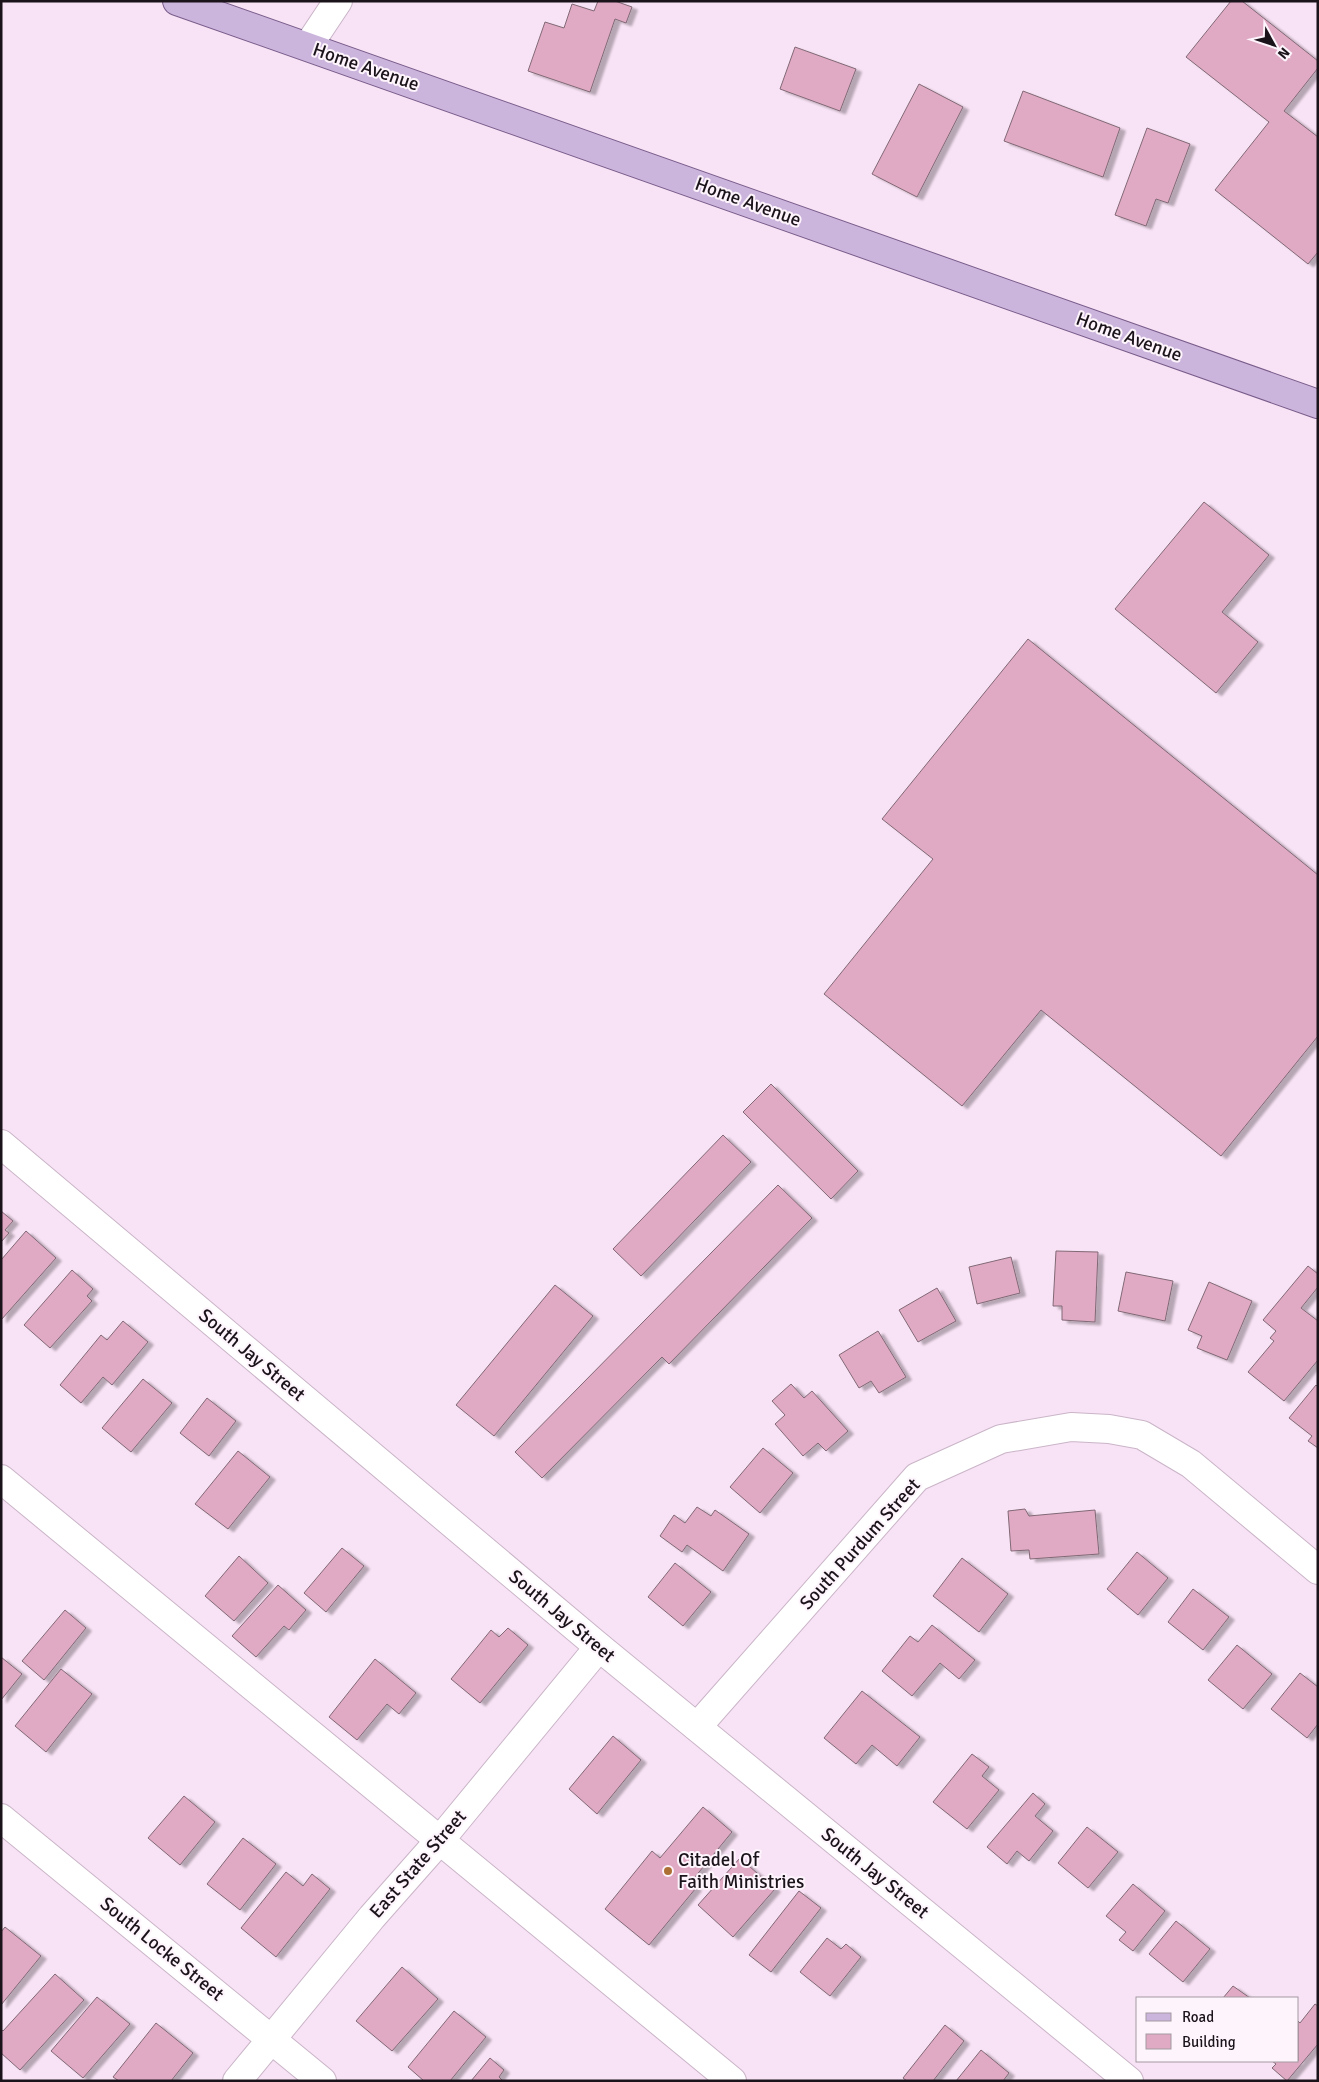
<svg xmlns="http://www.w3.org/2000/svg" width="1319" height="2082" viewBox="0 0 1319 2082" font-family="Signika,sans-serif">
	<defs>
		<filter id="shadow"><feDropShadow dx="5.5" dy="3" stdDeviation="1" flood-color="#0004"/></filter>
	</defs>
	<rect width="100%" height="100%" fill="#f8e2f5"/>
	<g fill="#e0a9c4" stroke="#816975" filter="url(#shadow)">
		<path d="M598,1h17l17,6 -6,16 -11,-4 -25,73 -62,-21 17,-49 19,6 8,-24 22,7z"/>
		<path d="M1231,1h11l76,60v7l-34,43 34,26v115l-10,12 -93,-74 54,-68 -83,-65z"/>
		<path d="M795,47l61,22 -16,42 -60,-22z"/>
		<path d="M919,84l44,23 -46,90 -45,-23z"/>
		<path d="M1023,91l97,37 -17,49 -99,-36z"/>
		<path d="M1147,128l43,16 -22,59 -12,-4 -10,27 -31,-11z"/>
		<path d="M1204,502l65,53 -47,57 36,30 -42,51 -101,-84z"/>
		<path d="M1028,639l290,236v161l-97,120 -180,-146 -79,96 -138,-112 109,-135 -51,-40z"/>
		<path d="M771,1084l87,87 -27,28 -88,-87z"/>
		<path d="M723,1135l28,27 -110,114 -28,-27z"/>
		<path d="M778,1185l34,33 -143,146 -7,-7 -120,121 -27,-26z"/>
		<path d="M1,1211l12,10 -8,9 4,3 -8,9z"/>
		<path d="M26,1231l30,27 -55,62v-60z"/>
		<path d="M1056,1251l42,1 -3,70 -33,-2v-14h-9z"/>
		<path d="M1011,1257l9,36 -43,11 -8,-37z"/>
		<path d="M1308,1266l10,8v13l-17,21 17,13v39l-34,41 -36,-29 26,-31 -4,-3 6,-7 -13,-11z"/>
		<path d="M72,1270l21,19 -6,7 5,5 -42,47 -26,-23z"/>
		<path d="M1126,1272l47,9 -8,40 -47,-10z"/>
		<path d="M1209,1282l43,19 -25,59 -30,-12 5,-12 -14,-6z"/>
		<path d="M555,1285l38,31 -99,120 -38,-31z"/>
		<path d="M937,1288l19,33 -38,21 -19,-32z"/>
		<path d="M123,1321l25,21 -36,43 -9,-8 -22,26 -21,-18 41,-50 6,5z"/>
		<path d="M878,1331l28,46 -27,16 -8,-12 -12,7 -20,-33z"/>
		<path d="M143,1379l29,24 -41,49 -29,-24z"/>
		<path d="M791,1384l13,14 8,-7 36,40 -22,20 -8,-8 -15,13 -28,-32 10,-9 -13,-14z"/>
		<path d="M1316,1385l2,2v61l-10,-7 4,-5 -23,-18z"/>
		<path d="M207,1398l29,23 -27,35 -29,-23z"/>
		<path d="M763,1448l30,25 -33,40 -30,-26z"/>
		<path d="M238,1451l32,26 -42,52 -33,-25z"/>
		<path d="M697,1507l14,9 4,-6 34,24 -26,37 -36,-26 -5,7 -22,-16 14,-21 11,8z"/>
		<path d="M1025,1509l4,7 66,-6 4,44 -69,5 -1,-9 -18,1 -3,-40z"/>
		<path d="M342,1548l22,18 -38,46 -22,-19z"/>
		<path d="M1137,1552l31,26 -30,37 -31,-26z"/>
		<path d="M239,1556l29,27 -34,38 -29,-25z"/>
		<path d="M962,1558l46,36 -29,38 -46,-36z"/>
		<path d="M675,1563l36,29 -28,34 -35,-29z"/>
		<path d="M278,1585l28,25 -17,20 -5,-4 -28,31 -24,-21z"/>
		<path d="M1193,1589l36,28 -26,33 -35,-28z"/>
		<path d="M65,1610l21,18 -42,52 -22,-19z"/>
		<path d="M932,1625l43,35 -16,19 -19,-16 -28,33 -30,-25 28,-35 8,6z"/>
		<path d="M508,1628l20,17 -48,58 -29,-24 40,-49 8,7z"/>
		<path d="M1237,1645l35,29 -29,35 -35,-29z"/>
		<path d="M1,1657l21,17 -21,26z"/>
		<path d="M375,1659l41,34 -17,21 -12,-10 -30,36 -28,-23z"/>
		<path d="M61,1669l31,25 -46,58 -31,-26z"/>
		<path d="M1300,1673l18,14v37l-11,14 -36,-29z"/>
		<path d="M862,1691l58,46 -23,29 -25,-21 -16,19 -32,-26z"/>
		<path d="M613,1736l28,24 -44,54 -28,-25z"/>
		<path d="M972,1754l17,13 -7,9 17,14 -32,39 -34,-27z"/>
		<path d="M1033,1793l12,11 -10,12 18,15 -24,30 -12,-10 -10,13 -20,-17z"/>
		<path d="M184,1796l31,26 -35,43 -32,-27z"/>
		<path d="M703,1807l29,25 -42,51 6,5 -47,57 -44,-36 47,-58 8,7z"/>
		<path d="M1087,1827l31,25 -30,36 -30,-25z"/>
		<path d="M243,1838l33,26 -36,46 -33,-26z"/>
		<path d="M740,1858l35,31 -42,48 -35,-32z"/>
		<path d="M286,1872l17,14 9,-12 18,15 -54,68 -35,-29z"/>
		<path d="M1133,1884l32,27 -32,40 -14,-11 7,-8 -20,-16z"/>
		<path d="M799,1891l22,17 -50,64 -22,-17z"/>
		<path d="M1176,1921l34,28 -27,33 -34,-28z"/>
		<path d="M5,1927l36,29 -40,49v-73z"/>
		<path d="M827,1938l14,11 5,-5 15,13 -31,39 -30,-24z"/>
		<path d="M402,1967l36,32 -46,52 -36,-30z"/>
		<path d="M55,1974l29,26 -64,70 -19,-17v-24l2,2z"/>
		<path d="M1233,1986l17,12h-27z"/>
		<path d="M97,1997l33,27 -47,54 -32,-27z"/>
		<path d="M1315,2004l3,2v38l-31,37 -15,-13 4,-4 -4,-3h26v-40l2,2z"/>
		<path d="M454,2011l32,26 -36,44h-26l-16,-14z"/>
		<path d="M156,2023l37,30 -22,28h-52l-6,-4z"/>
		<path d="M945,2025l19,16 -31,40h-26l-4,-3z"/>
		<path d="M981,2050l28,23 -6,8h-47z"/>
		<path d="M490,2058l14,12 -5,7 4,4h-32z"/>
	</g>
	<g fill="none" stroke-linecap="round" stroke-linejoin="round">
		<defs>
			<g id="minor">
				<path d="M308,46l30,-45"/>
				<path d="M1,1144l598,503 530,434"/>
				<path d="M1,1479l731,602"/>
				<path d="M697,1727l220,-250 84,-38 70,-12 38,2 33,6 49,29 127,106"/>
				<path d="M1,1818l321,263"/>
				<path d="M237,2081l135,-164 68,-77 159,-193"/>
			</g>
			<path id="major" d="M177,1l1141,403"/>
		</defs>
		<use href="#minor" stroke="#cab5c8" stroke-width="30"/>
		<use href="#major" stroke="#785c8a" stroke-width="30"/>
		<use href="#minor" stroke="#fff" stroke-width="28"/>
		<use href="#major" stroke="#ccb5dd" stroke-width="28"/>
	</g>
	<circle fill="#ad7034" stroke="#fdf4fc" stroke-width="2" cx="668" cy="1871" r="5"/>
	<g text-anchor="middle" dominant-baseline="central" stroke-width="4" stroke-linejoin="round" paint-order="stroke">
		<g font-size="19" fill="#1b131a" stroke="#fdf4fc">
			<text transform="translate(366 67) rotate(19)">Home Avenue</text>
			<text transform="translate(748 202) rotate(20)">Home Avenue</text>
			<text transform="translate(1129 337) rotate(20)">Home Avenue</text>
			<text transform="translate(252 1355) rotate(40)">South Jay Street</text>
			<text transform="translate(860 1544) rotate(-48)">South Purdum Street</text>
			<text transform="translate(562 1616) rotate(40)">South Jay Street</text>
			<text transform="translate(418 1864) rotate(-49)">East State Street</text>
			<text transform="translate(875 1873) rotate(39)">South Jay Street</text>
			<text transform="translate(162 1949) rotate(39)">South Locke Street</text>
		</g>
		<g font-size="19" fill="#1b131a" stroke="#fdf4fc" text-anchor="start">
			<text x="678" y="1860">Citadel Of<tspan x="678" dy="22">Faith Ministries</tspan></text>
		</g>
	</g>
	<rect width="1319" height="2082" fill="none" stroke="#1b131a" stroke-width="5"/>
	<rect x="1136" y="1997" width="162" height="65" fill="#fdf4fc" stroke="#a39aa2"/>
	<rect x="1146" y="2013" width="25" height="8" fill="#ccb5dd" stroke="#a39aa2"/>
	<text x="1182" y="2022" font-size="15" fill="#1b131a">Road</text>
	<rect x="1146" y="2034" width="25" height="15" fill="#e0a9c4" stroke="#a39aa2"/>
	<text x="1182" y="2047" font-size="15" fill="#1b131a">Building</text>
	<g transform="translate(1274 45) rotate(130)" stroke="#fdf4fc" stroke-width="4" paint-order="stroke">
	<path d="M0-4L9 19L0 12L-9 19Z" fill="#1b131a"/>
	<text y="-8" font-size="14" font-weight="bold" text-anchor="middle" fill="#1b131a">N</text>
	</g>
</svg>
